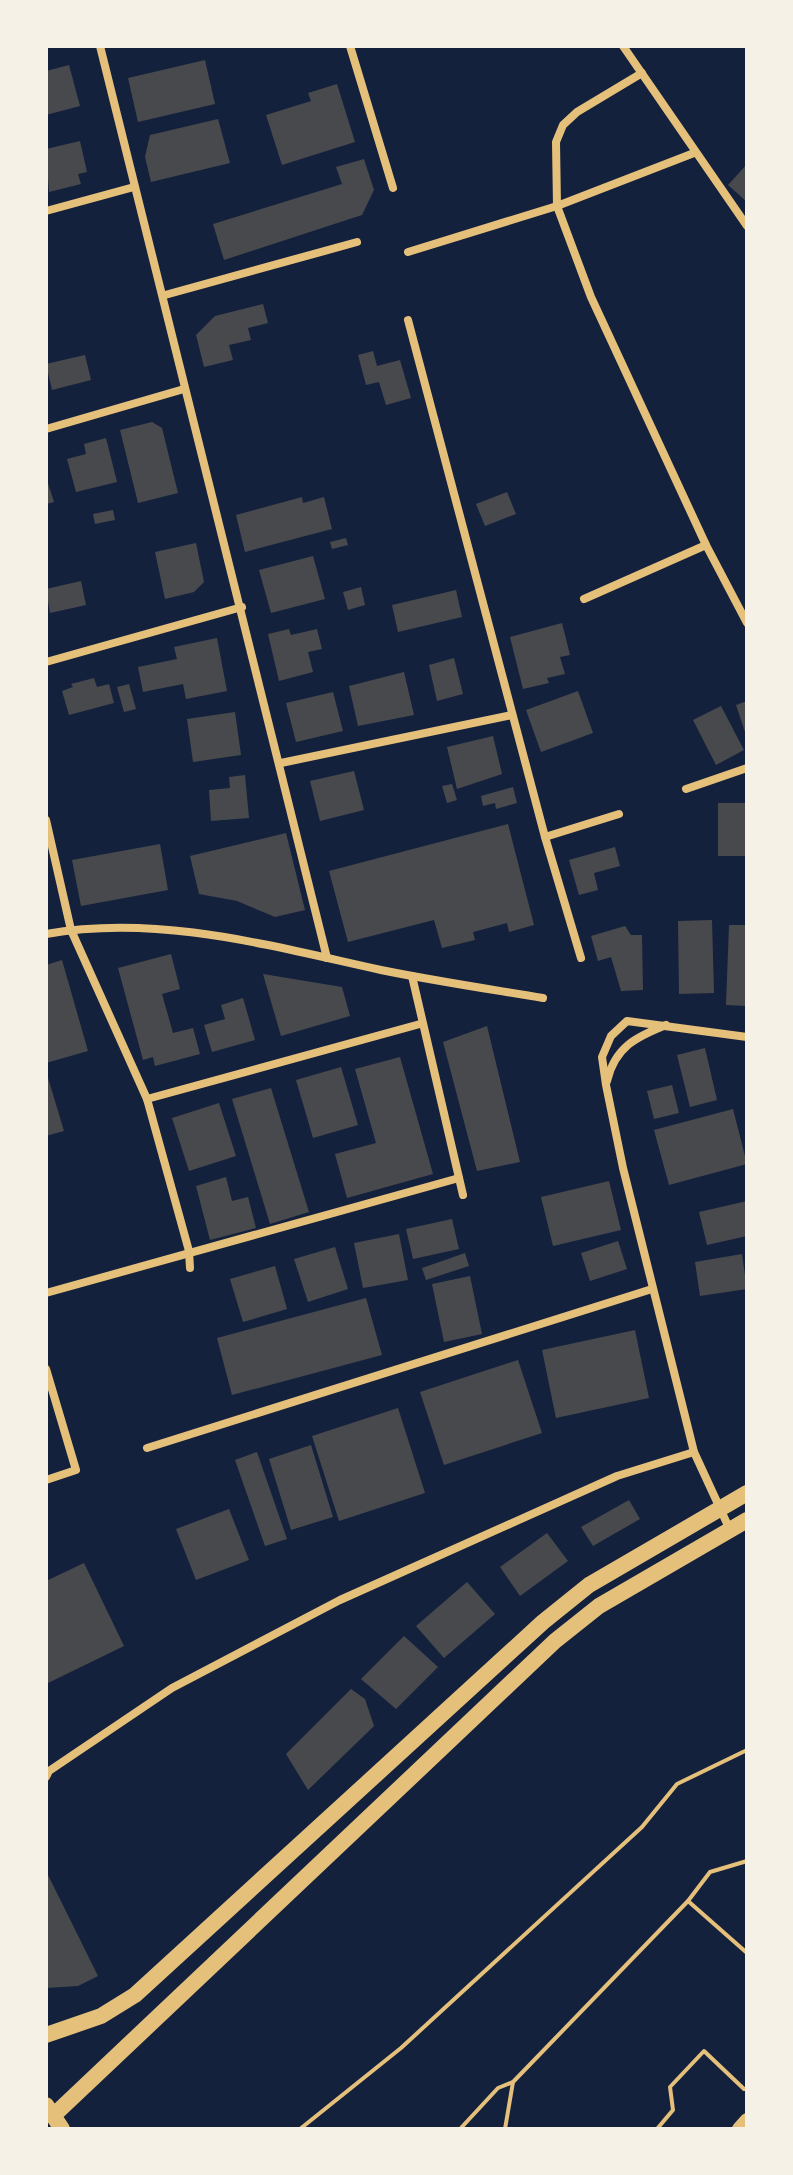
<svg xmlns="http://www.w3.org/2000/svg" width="793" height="2175" viewBox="0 0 793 2175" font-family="'Archivo Narrow',sans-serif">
	<rect width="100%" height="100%" fill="#14213d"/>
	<g fill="#48494c">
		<path d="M205,60l10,44 -77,18 -10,-44z"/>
		<path d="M69,65l11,41 -34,9v-44z"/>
		<path d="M337,84l18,58 -73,23 -16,-50 45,-14 -3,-8z"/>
		<path d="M218,119l12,44 -79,19 -6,-25 5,-22z"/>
		<path d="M80,141l7,31 -9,2 3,10 -32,8 -3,-43z"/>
		<path d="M364,159l10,31 -12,25 -138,45 -11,-36 129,-40 -6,-17z"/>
		<path d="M747,164v38l-19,-17z"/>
		<path d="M263,304l5,19 -20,5 3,12 -22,5 4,15 -29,7 -8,-32 19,-19z"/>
		<path d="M373,351l4,15 23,-6 11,38 -25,7 -7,-23 -13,3 -8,-30z"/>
		<path d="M85,355l6,25 -39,10 -6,-26z"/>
		<path d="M152,422l10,6 16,65 -40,10 -18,-73z"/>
		<path d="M106,438l11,44 -41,10 -9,-33 19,-5 -2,-10z"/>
		<path d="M46,477l8,25 -8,2z"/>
		<path d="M507,492l9,22 -31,12 -9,-22z"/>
		<path d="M302,497l1,6 21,-6 8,32 -87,23 -9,-37z"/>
		<path d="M113,510l2,10 -20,4 -2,-10z"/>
		<path d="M346,538l2,7 -16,4 -2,-7z"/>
		<path d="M196,543l8,39 -10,10 -29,7 -10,-47z"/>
		<path d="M313,556l12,43 -54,14 -12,-43z"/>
		<path d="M81,581l5,24 -36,8 -4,-24z"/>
		<path d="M361,587l4,18 -17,5 -5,-18z"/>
		<path d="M456,590l6,27 -64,15 -6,-27z"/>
		<path d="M562,623l8,32 -10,2 5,17 -18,4 2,5 -26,6 -13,-52z"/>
		<path d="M289,629l2,6 26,-6 5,20 -14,3 5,20 -34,9 -11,-47z"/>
		<path d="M217,638l10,53 -41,8 -3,-15 -40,8 -5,-25 39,-8 -3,-12z"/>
		<path d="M454,658l9,36 -26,7 -8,-36z"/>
		<path d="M404,672l10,43 -56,11 -9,-40z"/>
		<path d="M94,678l3,9 12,-3 5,19 -45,12 -7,-24 11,-4 -2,-3z"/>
		<path d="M129,684l7,25 -12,3 -7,-25z"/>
		<path d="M578,691l15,42 -52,19 -15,-42z"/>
		<path d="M333,692l10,39 -47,11 -10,-39z"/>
		<path d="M747,701v34h-1l-10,-30z"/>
		<path d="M721,706l23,44 -28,15 -23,-45z"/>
		<path d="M235,712l6,43 -48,7 -6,-43z"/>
		<path d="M493,736l9,38 -45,15 -10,-42z"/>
		<path d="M354,771l10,39 -44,11 -10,-40z"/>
		<path d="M245,775l4,43 -38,3 -2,-31 21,-2 -1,-11z"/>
		<path d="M452,784l5,16 -10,3 -5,-17z"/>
		<path d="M513,787l4,16 -21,6 -1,-6 -12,3 -2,-10z"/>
		<rect x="718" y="803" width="29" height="53"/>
		<path d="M508,824l26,101 -25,7 -2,-9 -34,9 2,8 -33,8 -8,-28 -86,22 -19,-71z"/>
		<path d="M286,833l19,77 -30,7 -38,-16 -38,-7 -9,-38z"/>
		<path d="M160,844l8,46 -87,16 -9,-46z"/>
		<path d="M615,847l5,19 -26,7 4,17 -19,5 -10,-35z"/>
		<path d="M712,920l2,73 -35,1 -1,-73z"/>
		<path d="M729,925h18v81l-21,-1z"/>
		<path d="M625,926l6,9h11l1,55 -22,1 -10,-34 -13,4 -7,-25z"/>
		<path d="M171,954l9,35 -18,5 11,39 20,-5 7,26 -45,12 -2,-9 -10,3 -25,-92z"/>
		<path d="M62,960l26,91 -42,12v-98z"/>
		<path d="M263,974l79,13 8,29 -69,20z"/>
		<path d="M243,998l12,42 -43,12 -8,-27 21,-6 -4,-14z"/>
		<path d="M487,1026l33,136 -43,9 -34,-129z"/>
		<path d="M705,1048l12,52 -27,7 -13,-52z"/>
		<path d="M400,1057l33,117 -86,24 -12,-44 41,-11 -21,-74z"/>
		<path d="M341,1067l17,58 -45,13 -17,-58z"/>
		<path d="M46,1071l18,60 -18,5z"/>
		<path d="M672,1085l7,28 -25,6 -7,-28z"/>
		<path d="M271,1088l38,124 -39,12 -38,-125z"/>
		<path d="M219,1103l17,53 -47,15 -17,-53z"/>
		<path d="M733,1109l14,55 -78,21 -15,-55z"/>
		<path d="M226,1177l6,24 16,-4 8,31 -46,12 -14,-54z"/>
		<path d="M609,1181l12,49 -68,16 -12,-49z"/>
		<path d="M747,1201v35l-40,9 -8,-33z"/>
		<path d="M452,1219l7,30 -46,10 -7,-30z"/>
		<path d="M399,1234l9,46 -45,8 -9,-45z"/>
		<path d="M618,1241l9,28 -37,12 -9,-28z"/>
		<path d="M335,1247l13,42 -40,13 -14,-43z"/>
		<path d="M465,1253l4,13 -43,14 -4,-12z"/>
		<path d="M742,1254l5,35 -47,7 -5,-34z"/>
		<path d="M275,1266l12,43 -44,13 -13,-43z"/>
		<path d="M470,1276l12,58 -38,8 -12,-58z"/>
		<path d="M366,1298l16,57 -150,40 -15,-57z"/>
		<path d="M635,1330l14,68 -93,20 -14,-68z"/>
		<path d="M518,1360l24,73 -98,32 -24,-73z"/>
		<path d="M398,1408l27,85 -86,28 -27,-85z"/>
		<path d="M311,1445l22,72 -42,13 -22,-71z"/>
		<path d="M257,1452l30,87 -22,7 -30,-86z"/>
		<path d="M629,1500l11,19 -47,27 -12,-19z"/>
		<path d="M229,1509l20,51 -53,20 -20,-51z"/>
		<path d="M547,1533l21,28 -48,35 -20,-29z"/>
		<path d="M84,1563l40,83 -78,38v-103z"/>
		<path d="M467,1582l28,32 -51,44 -28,-32z"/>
		<path d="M404,1636l34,31 -42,42 -35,-30z"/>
		<path d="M351,1689l14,10 9,27 -66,64 -22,-36z"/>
		<path d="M46,1871l52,105 -20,10 -32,2z"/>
	</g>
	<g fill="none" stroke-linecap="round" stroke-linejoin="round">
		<g stroke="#e5c07b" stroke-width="4">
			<path d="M688,1901l59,52"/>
			<path d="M300,2129l101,-81 241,-221 35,-43 70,-34"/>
			<path d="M460,2129l38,-41 15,-6 175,-181 22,-29 37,-11"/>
			<path d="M505,2129l8,-47"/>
			<path d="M657,2129l16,-19 -3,-23 34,-36 40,38"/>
		</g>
		<g stroke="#e5c07b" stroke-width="8">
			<path d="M100,46l227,912"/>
			<path d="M350,46l43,142"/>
			<path d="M623,46l124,180"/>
			<path d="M642,73l-65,39 -14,13 -7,17 1,64 34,91 115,248 41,78"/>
			<path d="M46,211l88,-24"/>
			<path d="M408,252l149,-46 137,-53"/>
			<path d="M165,295l192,-53"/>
			<path d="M408,320l137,517 36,121"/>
			<path d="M46,429l138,-40"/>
			<path d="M584,599l122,-54"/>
			<path d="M46,662l196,-55"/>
			<path d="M281,763l231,-48"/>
			<path d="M686,789l61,-21"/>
			<path d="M46,820l25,110 76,169 42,152 1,17"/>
			<path d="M545,837l74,-23"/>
			<path d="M46,934c113,-20 225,12 335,36 54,11 108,19 162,28"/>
			<path d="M412,976l51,219"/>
			<path d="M607,1081c8,-34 29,-44 59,-56"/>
			<path d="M147,1099l273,-75"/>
			<path d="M46,1293l413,-115"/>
			<path d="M46,1369l30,101 -30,10"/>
			<path d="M147,1448l505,-159"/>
			<path d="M730,1530l-36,-78 -71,-284 -17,-83 -4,-28 9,-21 16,-15 120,16"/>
			<path d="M46,1777l3,-6 123,-83 168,-88 277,-124 77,-24"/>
		</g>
		<path stroke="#e5c07b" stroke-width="14" d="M739,2129l8,-9"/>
		<g stroke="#e5c07b" stroke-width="16">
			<path d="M46,2035l55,-19 34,-21 408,-373 46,-37 158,-92"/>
			<path d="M46,2105l16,24"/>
			<path d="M53,2116l502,-475 44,-35 148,-86"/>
		</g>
	</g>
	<rect width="793" height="2175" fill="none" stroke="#f6f1e7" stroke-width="96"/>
</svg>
